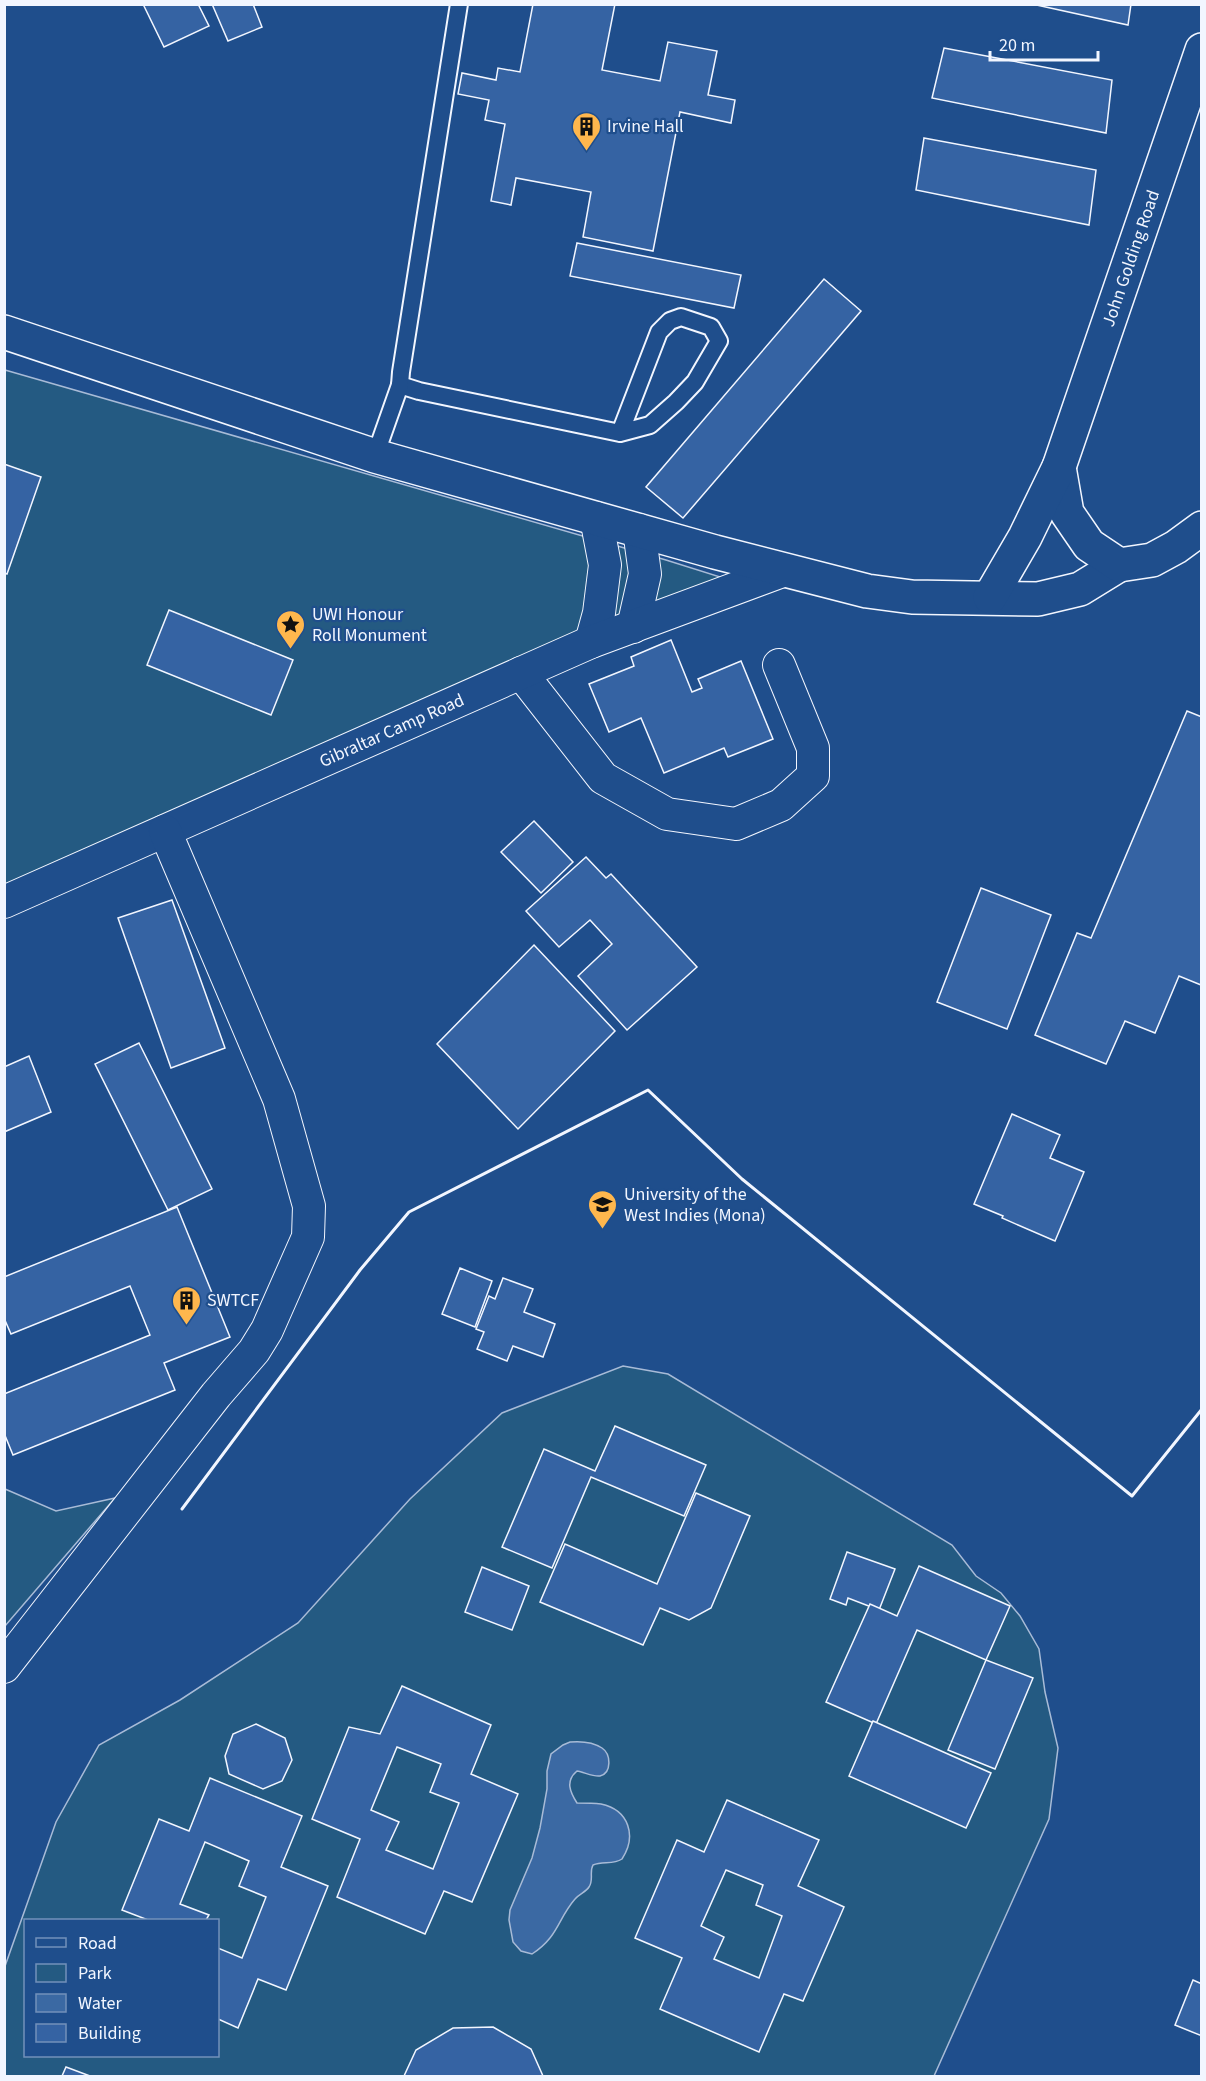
<svg xmlns="http://www.w3.org/2000/svg" width="1206" height="2081" viewBox="0 0 1206 2081" font-family="'Source Sans 3',sans-serif">
	<rect width="100%" height="100%" fill="#1f4e8c"/>
	<g fill="#245a82" stroke="#a8bbd7" stroke-width="1.5" fill-rule="evenodd">
		<path d="M5,370l661,190 67,21 -728,304z"/>
		<path d="M623,1366l45,8 284,171 24,31 25,17 19,23 19,33 6,43 13,56 -9,71 -115,257h-929l-1,-107 52,-147 43,-77 81,-45 118,-77 112,-124 92,-86zM26,1920h192v136h-192z"/>
		<path d="M5,1489l51,22 59,-13 -110,128z"/>
	</g>
	<path fill="#3b69a3" stroke="#a8bbd7" stroke-width="1.5" d="M570,1742c11,-1 23,0 32,6 9,6 10,25 -2,28 -7,1 -16,-4 -23,-5 -12,10 -7,21 0,32 7,0 16,0 24,1 28,6 36,32 21,55 -9,6 -19,2 -29,6 -4,7 1,15 -4,22 -3,5 -10,7 -14,12 -18,21 -16,37 -43,55l-11,-3 -8,-9 -4,-22 1,-10 22,-52 8,-30 7,-39v-18l4,-17 12,-9z"/>
	<g fill="#3563a3" stroke="#f2f6ff" stroke-width="1.5" fill-rule="evenodd">
		<path d="M143,4h55l11,22 -45,21z"/>
		<path d="M212,4h41l9,23 -34,14z"/>
		<path d="M533,4h82l-13,66 58,11 8,-39 49,9 -9,44 27,5 -4,23 -51,-11 -27,139 -70,-14 8,-45 -75,-14 -5,27 -20,-4 14,-77 -20,-4 4,-20 -31,-6 4,-21 34,7 2,-12 22,4z"/>
		<path d="M1032,4h99l-3,21z"/>
		<path d="M944,48l168,32 -6,53 -174,-35z"/>
		<path d="M924,138l172,32 -7,55 -173,-35z"/>
		<path d="M577,243l164,32 -7,33 -164,-32z"/>
		<path d="M824,279l37,32 -178,207 -37,-31z"/>
		<path d="M4,464l37,13 -34,97 -3,-1z"/>
		<path d="M169,610l124,50 -22,55 -124,-50z"/>
		<path d="M671,640l21,52 10,-4 -4,-9 43,-18 32,78 -45,18 -4,-9 -60,25 -23,-55 -32,14 -20,-48 45,-18 -3,-9z"/>
		<path d="M1187,711l15,6v266l-1,2 -22,-9 -24,57 -30,-12 -19,43 -71,-29 42,-102 14,5z"/>
		<path d="M534,821l39,41 -32,31 -40,-41z"/>
		<path d="M586,857l20,21 5,-4 86,93 -70,63 -49,-54 34,-32 -22,-24 -31,27 -33,-36z"/>
		<path d="M981,888l70,27 -44,114 -70,-27z"/>
		<path d="M172,900l53,148 -54,20 -53,-150z"/>
		<path d="M534,945l81,86 -97,98 -81,-85z"/>
		<path d="M139,1043l73,146 -44,21 -73,-146z"/>
		<path d="M29,1056l22,56 -47,20v-65z"/>
		<path d="M1012,1114l48,21 -10,23 34,14 -29,69 -53,-23 1,-2 -29,-12z"/>
		<path d="M177,1207l53,130 -66,26 11,27 -162,65 -9,-22v-39l146,-59 -20,-49 -119,48 -7,-16v-41z"/>
		<path d="M460,1268l32,13 -17,46 -33,-13z"/>
		<path d="M503,1278l30,11 -9,23 31,12 -12,33 -30,-11 -6,15 -30,-12 7,-17 -8,-3 13,-33 6,3z"/>
		<path d="M615,1426l91,39 -22,51 -93,-39 -39,91 -50,-21 42,-98 51,22z"/>
		<path d="M696,1493l54,23 -39,92 -22,12 -29,-12 -17,37 -103,-43 25,-58 92,40z"/>
		<path d="M847,1552l48,17 -16,41 -31,-12 -2,7 -16,-6z"/>
		<path d="M919,1566l91,40 -24,54 -69,-30 -41,94 -50,-22 44,-98 27,12z"/>
		<path d="M482,1567l47,19 -17,44 -47,-18z"/>
		<path d="M986,1660l47,18 -38,91 -47,-19z"/>
		<path d="M402,1686l89,39 -20,49 47,20 -46,108 -28,-11 -19,43 -88,-37 23,-58 -48,-20 37,-92 31,7zM397,1747l44,17 -11,28 29,11 -26,66 -47,-19 13,-28 -28,-12z"/>
		<path d="M873,1721l118,52 -25,55 -117,-52z"/>
		<path d="M256,1724l29,14 7,22 -10,21 -19,8 -34,-15 -4,-18 8,-22z"/>
		<path d="M210,1778l92,38 -21,51 47,19 -42,104 -28,-11 -20,49 -20,-9v-71l24,10 24,-61 -27,-11 10,-25 -44,-19 -25,62 29,11 -3,5h-58l-26,-10 37,-91 30,12z"/>
		<path d="M727,1800l92,40 -21,46 46,21 -41,94 -19,-7 -25,58 -99,-43 22,-51 -47,-20 42,-98 27,12zM726,1870l37,15 -7,20 26,11 -23,62 -45,-19 10,-22 -23,-11z"/>
		<path d="M1193,1980l9,4v52l-27,-11z"/>
		<path d="M493,2027l38,22 12,27h-139l12,-26 37,-22z"/>
		<path d="M66,2067l24,9h-28z"/>
	</g>
	<g fill="none" stroke-linecap="round" stroke-linejoin="round">
		<defs>
			<g id="lane">
				<path d="M459,4l-58,368 -1,13 19,6 201,42 30,-8 26,-23 19,-20 24,-41 -8,-14 -30,-10 -11,4 -11,11 -39,101"/>
				<path d="M375,456l25,-71"/>
			</g>
			<g id="street">
				<path d="M633,627l12,-53 -6,-44"/>
				<path d="M591,642l8,-29 6,-48 -9,-47"/>
				<path d="M521,673l82,105 64,36 69,10 45,-19 32,-29v-28l-34,-83"/>
				<path id="s1" d="M4,902l587,-260 194,-72"/>
				<path d="M4,1667l212,-272 38,-44 13,-21 41,-93 1,-31 -30,-107 -114,-268"/>
			</g>
			<g id="secondary">
				<path d="M4,332l371,124 340,96 152,39 45,6 126,2 42,-10 39,-24"/>
				<path d="M1059,467l8,46 22,32 30,20 33,-5 24,-13 26,-19"/>
				<path id="s2" d="M990,597l35,-60 34,-70 143,-417"/>
			</g>
		</defs>
		<use href="#lane" stroke="#f2f6ff" stroke-width="20"/>
		<use href="#street" stroke="#f2f6ff" stroke-width="34"/>
		<use href="#secondary" stroke="#f2f6ff" stroke-width="36"/>
		<use href="#lane" stroke="#1f4e8c" stroke-width="16"/>
		<use href="#street" stroke="#1f4e8c" stroke-width="32"/>
		<use href="#secondary" stroke="#1f4e8c" stroke-width="33"/>
		<path stroke="#f2f6ff" stroke-width="3" d="M182,1509l178,-239 49,-58 239,-122 94,89 390,317 70,-87"/>
	</g>
	<defs>
		<symbol id="building-pin" viewBox="-11 -11 22 30"><path d="M0 17L-7.5 6A9.5 9.5 0 1 1 7.5 6Z" fill="#ffb74d" stroke="#1f4e8c"/><path d="M-4-6H4V6H1V3H-1V6H-4ZM-2.5-4.3h1.7v1.8h-1.7ZM.8-4.3h1.7v1.8H.8ZM-2.5-1h1.7V.8h-1.7ZM.8-1h1.7V.8H.8Z" fill="#111"/></symbol>
		<symbol id="sight-pin" viewBox="-11 -11 22 30"><path d="M0 17L-7.5 6A9.5 9.5 0 1 1 7.5 6Z" fill="#ffb74d" stroke="#1f4e8c"/><path d="M0-6L1.8-2.2L6-1.7L2.9 1.2L3.7 5.4L0 3.3L-3.7 5.4L-2.9 1.2L-6-1.7L-1.8-2.2Z" fill="#111"/></symbol>
		<symbol id="university-pin" viewBox="-11 -11 22 30"><path d="M0 17L-7.5 6A9.5 9.5 0 1 1 7.5 6Z" fill="#ffb74d" stroke="#1f4e8c"/><path d="M0-5L7-2L0 1L-7-2ZM-4 1L0 2.5L4 1V4Q0 6-4 4Z" fill="#111"/></symbol>
	</defs>
	<g fill-rule="evenodd">
		<use href="#building-pin" x="570" y="110" width="33" height="45"/>
		<use href="#sight-pin" x="274" y="608" width="33" height="45"/>
		<use href="#university-pin" x="586" y="1188" width="33" height="45"/>
		<use href="#building-pin" x="170" y="1284" width="33" height="45"/>
	</g>
	<g text-anchor="middle" dominant-baseline="central" stroke-width="4.5" stroke-linejoin="round" paint-order="stroke">
		<g font-size="18" fill="#f2f6ff" stroke="#1f4e8c" text-anchor="start">
			<text x="607" y="126">Irvine Hall</text>
			<text x="312" y="614">UWI Honour<tspan x="312" dy="21">Roll Monument</tspan></text>
			<text x="624" y="1194">University of the<tspan x="624" dy="21">West Indies (Mona)</tspan></text>
			<text x="207" y="1300">SWTCF</text>
		</g>
		<g font-size="18" fill="#f2f6ff" stroke="#1f4e8c">
			<text stroke="none"><textPath href="#s2" startOffset="368">John Golding Road</textPath></text>
			<text stroke="none"><textPath href="#s1" startOffset="424">Gibraltar Camp Road</textPath></text>
		</g>
	</g>
	<rect width="1206" height="2081" fill="none" stroke="#f2f6ff" stroke-width="12"/>
	<rect x="24" y="1919" width="195" height="138" fill="#1f4e8c" stroke="#7391ba" stroke-width="1.5"/>
	<rect x="36" y="1938" width="30" height="9" fill="#1f4e8c" stroke="#7391ba" stroke-width="1.5"/>
	<text x="78" y="1949" font-size="18" fill="#f2f6ff">Road</text>
	<rect x="36" y="1964" width="30" height="18" fill="#245a82" stroke="#7391ba" stroke-width="1.5"/>
	<text x="78" y="1979" font-size="18" fill="#f2f6ff">Park</text>
	<rect x="36" y="1994" width="30" height="18" fill="#3b69a3" stroke="#7391ba" stroke-width="1.5"/>
	<text x="78" y="2009" font-size="18" fill="#f2f6ff">Water</text>
	<rect x="36" y="2024" width="30" height="18" fill="#3563a3" stroke="#7391ba" stroke-width="1.5"/>
	<text x="78" y="2039" font-size="18" fill="#f2f6ff">Building</text>
	<path d="M990 51v9h108v-9" fill="none" stroke="#f2f6ff" stroke-width="3"/>
	<text x="999" y="51" font-size="18" fill="#f2f6ff" stroke="#1f4e8c" stroke-width="4.5" paint-order="stroke">20 m</text>
</svg>
